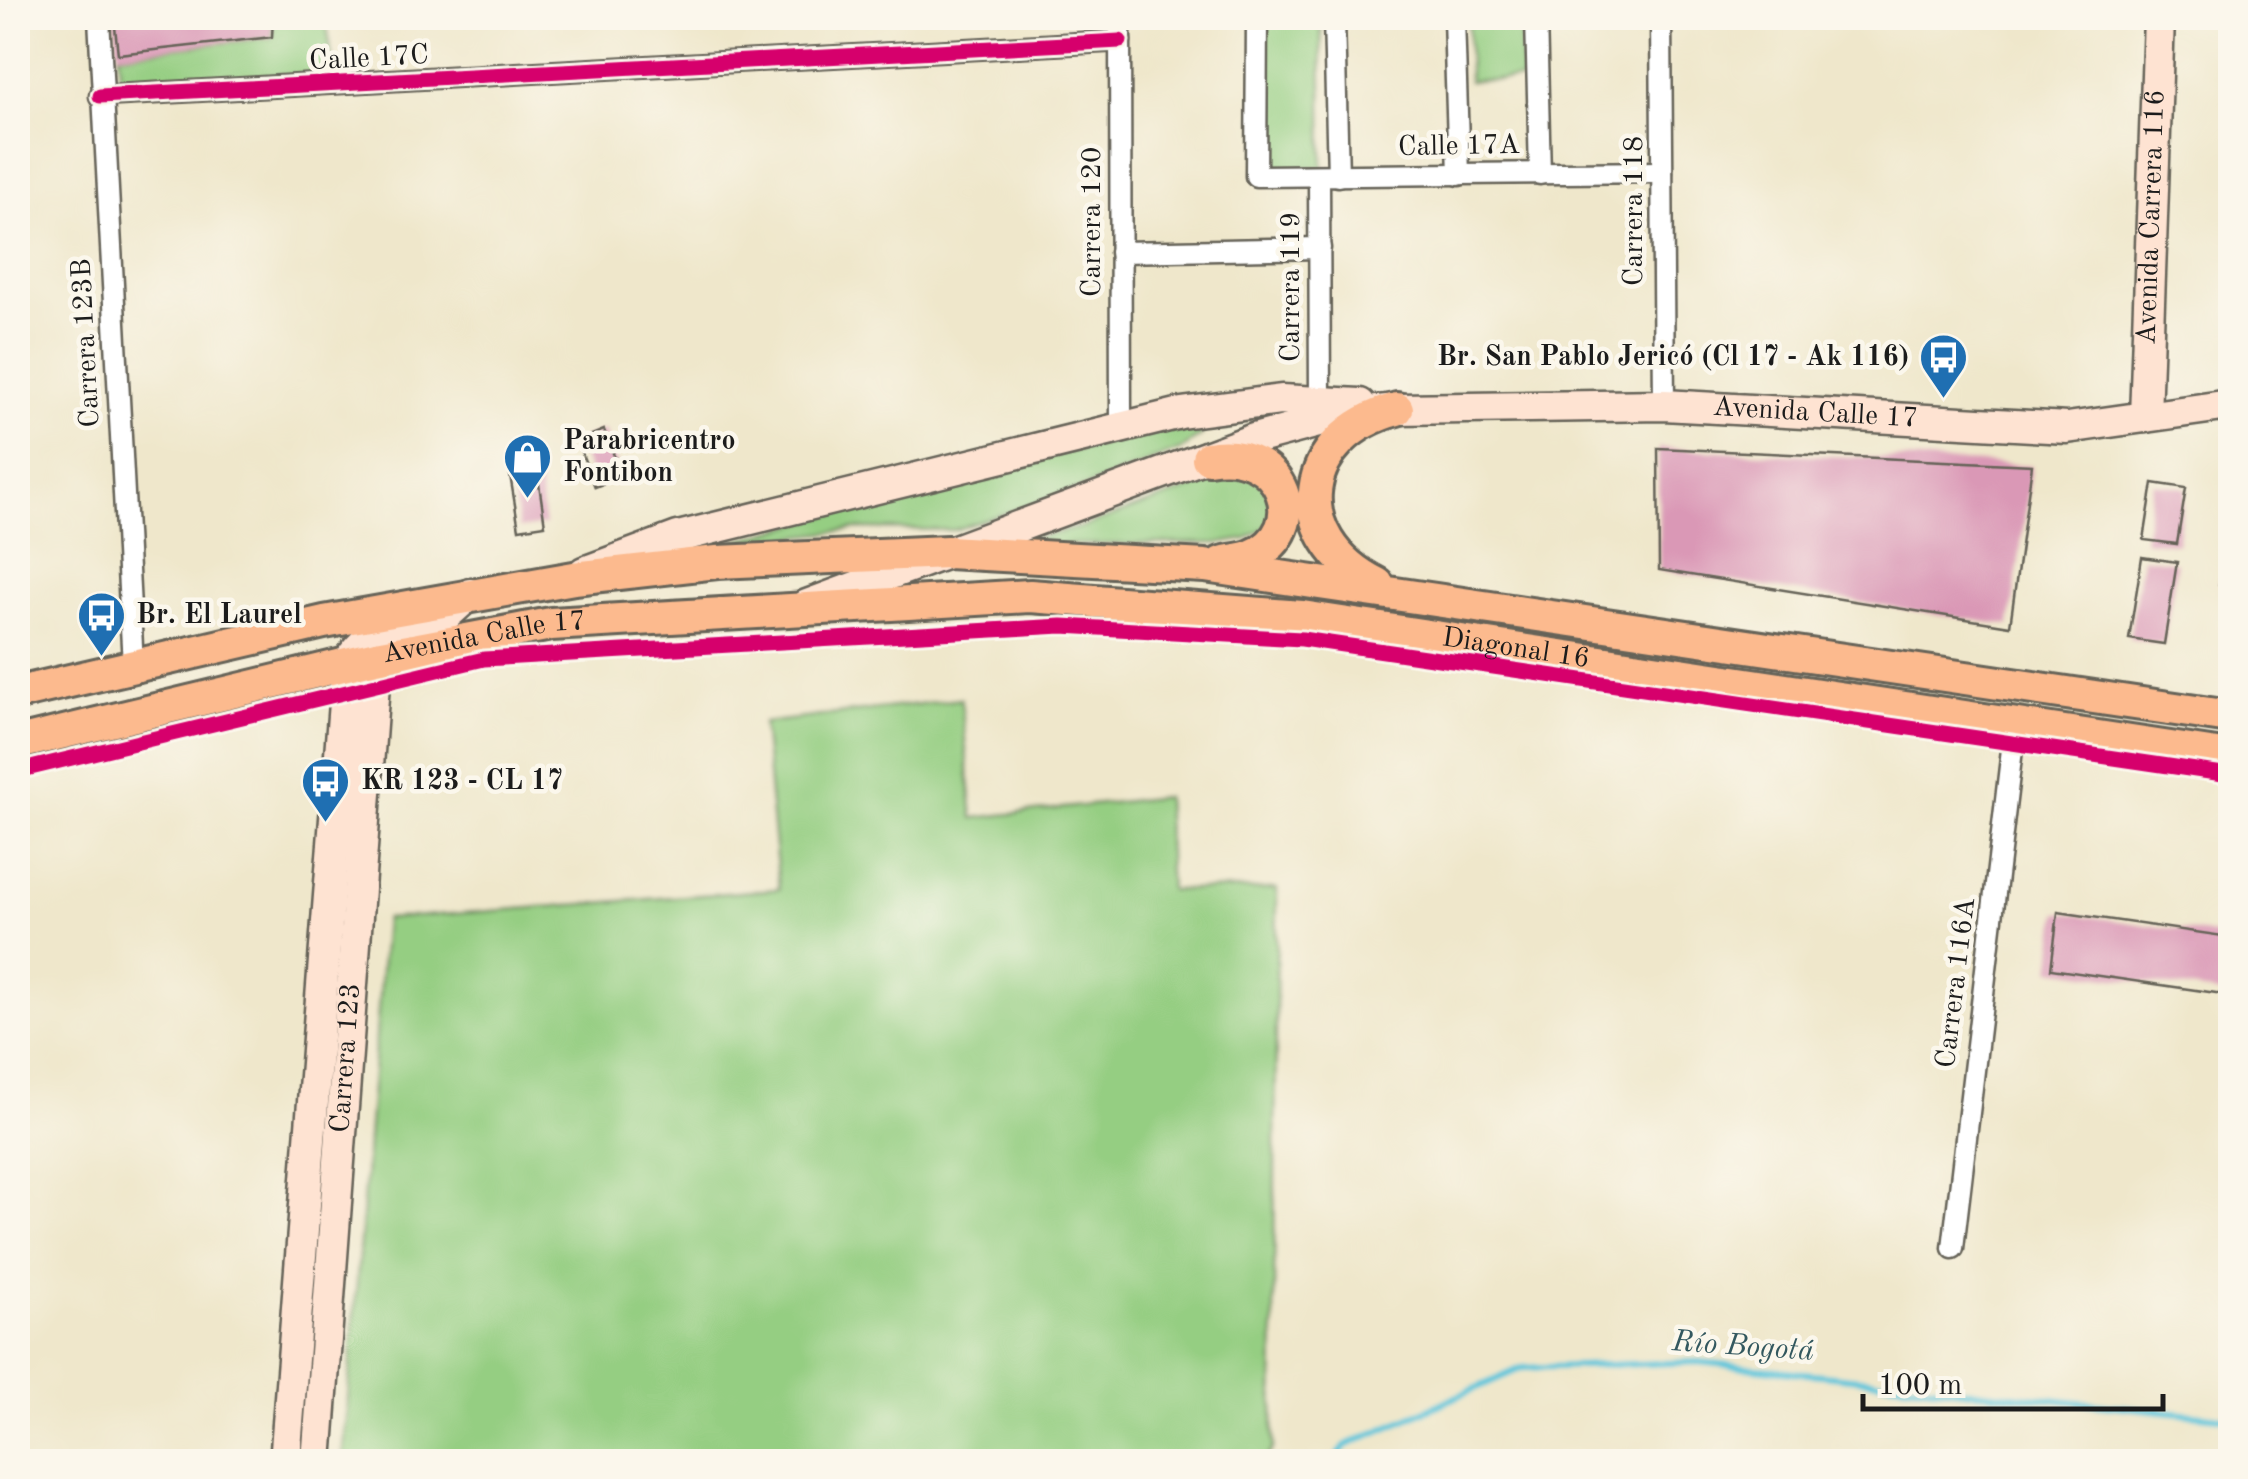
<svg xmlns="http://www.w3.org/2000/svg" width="2248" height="1479" viewBox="0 0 2248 1479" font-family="'Old Standard TT',serif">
	<rect width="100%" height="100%" fill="#fbf7ec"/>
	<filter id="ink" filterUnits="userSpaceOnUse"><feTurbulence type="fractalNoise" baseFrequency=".01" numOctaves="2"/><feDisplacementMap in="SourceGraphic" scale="20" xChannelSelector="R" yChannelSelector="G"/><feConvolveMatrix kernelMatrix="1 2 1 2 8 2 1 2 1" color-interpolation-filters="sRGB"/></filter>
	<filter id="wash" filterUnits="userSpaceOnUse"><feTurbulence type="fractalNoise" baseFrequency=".0048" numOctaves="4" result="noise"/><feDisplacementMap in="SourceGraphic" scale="40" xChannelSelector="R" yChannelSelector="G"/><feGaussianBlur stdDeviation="2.25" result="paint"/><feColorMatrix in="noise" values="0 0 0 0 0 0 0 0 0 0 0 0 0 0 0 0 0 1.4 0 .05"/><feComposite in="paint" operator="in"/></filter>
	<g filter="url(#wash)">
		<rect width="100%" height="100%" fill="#efe7cb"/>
		<g fill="#95ce82" stroke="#58754f" stroke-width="2.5">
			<path d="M273,18h53l8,55 -213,9 -3,-28 154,-17z"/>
			<path d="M1265,18h56l2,149 -60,2z"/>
			<path d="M1468,18h52l2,61 -53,2z"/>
			<path d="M1188,424l10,2 4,9 -20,14 -102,40 -126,41 -96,-1 -137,16 290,-81z"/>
			<path d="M1248,473l12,4 16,32 -9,17 -21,13 -23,4 -216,2 78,-19 143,-51z"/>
			<path d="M961,699l12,119 192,-21 5,93 107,-1 -4,558 -8,14h-922l42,-542 394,-30 -16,-166z"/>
		</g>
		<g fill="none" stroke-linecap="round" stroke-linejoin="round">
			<path stroke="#5fc6db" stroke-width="6" d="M1335,1462l10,-16 177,-78 177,-6 531,56"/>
		</g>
		<g id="blocks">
			<g fill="#da98b6">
				<path d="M114,18h159l-1,19 -154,17z"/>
				<path d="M604,430l18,46 -27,11 -18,-46z"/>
				<path d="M1658,448l374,17 -22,161 -351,-56z"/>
				<path d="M537,470l8,55 -26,4 -9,-54z"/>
				<path d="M2153,483l33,5 -9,56 -33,-4z"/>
				<path d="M2225,511h5v30l-10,-2z"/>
				<path d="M2225,550l5,1v35l-11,-2z"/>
				<path d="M2142,557l35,5 -13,82 -35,-5z"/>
				<path d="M2058,912l172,25v58l-179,-26z"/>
			</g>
		</g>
	</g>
	<g filter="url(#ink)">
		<use href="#blocks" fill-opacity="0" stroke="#666359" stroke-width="2.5"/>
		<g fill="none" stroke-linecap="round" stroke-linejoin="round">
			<defs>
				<g id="street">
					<path d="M99,18l34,647"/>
					<path d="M1120,18l1,409"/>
					<path d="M1257,18l-1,158 406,-4"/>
					<path d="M1334,18l4,158"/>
					<path d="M1454,18l5,157"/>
					<path d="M1536,18l4,156"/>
					<path d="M1661,18l3,387"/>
					<path d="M100,96l1020,-55"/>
					<path d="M1319,176l1,223"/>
					<path d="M1120,252l200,-4"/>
					<path d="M1953,1248l62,-524"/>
				</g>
				<g id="secondary">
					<path id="s1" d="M2145,417l14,-399"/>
					<path d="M584,572l94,-35 503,-124 100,-13 79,4"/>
					<path id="s2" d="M807,605l447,-166 95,-25 48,-5 267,-4 403,23 163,-23"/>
					<path d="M285,1462l62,-798c25,-42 45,-27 84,-40 14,-5 28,-21 39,-30"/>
					<path id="s3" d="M317,1462l59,-805"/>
				</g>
				<g id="primary">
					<path d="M1208,458c77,-14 105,72 44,98 -9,4 -21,4 -31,7"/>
					<path d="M1377,584c-93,-47 -78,-149 20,-175"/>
					<path d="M18,693l306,-71 250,-44 143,-16 230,-10 258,14 1025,151"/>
					<path id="s4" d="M18,743l358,-86 175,-33 479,-28 272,21 928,140"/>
				</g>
			</defs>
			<use href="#street" stroke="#666359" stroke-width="25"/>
			<use href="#secondary" stroke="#666359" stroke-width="35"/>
			<use href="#primary" stroke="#666359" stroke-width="38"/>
			<use href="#street" stroke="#fff" stroke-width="20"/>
			<use href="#secondary" stroke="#fee3d2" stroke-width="30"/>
			<use href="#primary" stroke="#fcba8e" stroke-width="32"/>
			<defs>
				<g id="cycleway">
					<path d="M100,96l1020,-55"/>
					<path d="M18,771l466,-112 578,-33 240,13 928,136"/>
				</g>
			</defs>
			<use href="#cycleway" stroke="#fbf7ec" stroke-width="21"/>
			<use href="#cycleway" stroke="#d6006c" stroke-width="15"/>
		</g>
	</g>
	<defs>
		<symbol id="bus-pin" viewBox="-11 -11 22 30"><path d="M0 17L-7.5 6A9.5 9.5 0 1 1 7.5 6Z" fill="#1f6fb2" stroke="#fbf7ec"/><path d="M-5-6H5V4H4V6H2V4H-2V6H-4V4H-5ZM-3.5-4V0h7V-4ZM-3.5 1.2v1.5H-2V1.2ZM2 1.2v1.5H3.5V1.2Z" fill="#fff"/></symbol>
		<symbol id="shop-pin" viewBox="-11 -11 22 30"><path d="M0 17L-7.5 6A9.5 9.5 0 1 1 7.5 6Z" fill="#1f6fb2" stroke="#fbf7ec"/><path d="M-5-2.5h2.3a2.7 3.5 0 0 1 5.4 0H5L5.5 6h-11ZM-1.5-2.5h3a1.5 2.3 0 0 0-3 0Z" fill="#fff"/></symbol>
	</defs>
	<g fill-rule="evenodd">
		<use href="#bus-pin" x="1916" y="330" width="55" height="75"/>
		<use href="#shop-pin" x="500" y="430" width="55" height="75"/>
		<use href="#bus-pin" x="74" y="588" width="55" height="75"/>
		<use href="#bus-pin" x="298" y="754" width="55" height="75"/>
	</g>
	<g text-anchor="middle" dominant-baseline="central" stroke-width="9" stroke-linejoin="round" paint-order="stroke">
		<g font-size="28" fill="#1c1c1c" stroke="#fbf7ec">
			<text transform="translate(369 59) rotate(-3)">Calle 17C</text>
			<text transform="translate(1459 147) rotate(-1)">Calle 17A</text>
			<text transform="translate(1635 211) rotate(-90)">Carrera 118</text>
			<text stroke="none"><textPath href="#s1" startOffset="200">Avenida Carrera 116</textPath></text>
			<text transform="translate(1093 222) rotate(-90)">Carrera 120</text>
			<text transform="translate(1292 287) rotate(-90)">Carrera 119</text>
			<text transform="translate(87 343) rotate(-93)">Carrera 123B</text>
			<text stroke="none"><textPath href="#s2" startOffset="1042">Avenida Calle 17</textPath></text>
			<text stroke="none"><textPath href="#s4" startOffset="478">Avenida Calle 17</textPath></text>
			<text stroke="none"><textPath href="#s4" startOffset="1515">Diagonal 16</textPath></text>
			<text transform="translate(1957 983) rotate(-83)">Carrera 116A</text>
			<text stroke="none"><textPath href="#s3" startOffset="405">Carrera 123</textPath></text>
		</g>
		<g font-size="28" font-weight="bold" fill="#1c1c1c" stroke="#fbf7ec" text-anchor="start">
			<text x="1909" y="358" text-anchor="end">Br. San Pablo Jericó (Cl 17 - Ak 116)</text>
			<text x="563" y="442">Parabricentro<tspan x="563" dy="32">Fontibon</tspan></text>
			<text x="136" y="616">Br. El Laurel</text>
			<text x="361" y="782">KR 123 - CL 17</text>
		</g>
		<g font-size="30" font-style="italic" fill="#33585f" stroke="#fbf7ec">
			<text transform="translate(1743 1347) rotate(4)">Río Bogotá</text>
		</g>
	</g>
	<rect width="2248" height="1479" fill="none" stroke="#fbf7ec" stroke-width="60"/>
	<path d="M1863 1394v15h300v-15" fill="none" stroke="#1c1c1c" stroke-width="5"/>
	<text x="1878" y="1394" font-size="30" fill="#1c1c1c" stroke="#fbf7ec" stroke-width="8" paint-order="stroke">100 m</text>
</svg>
